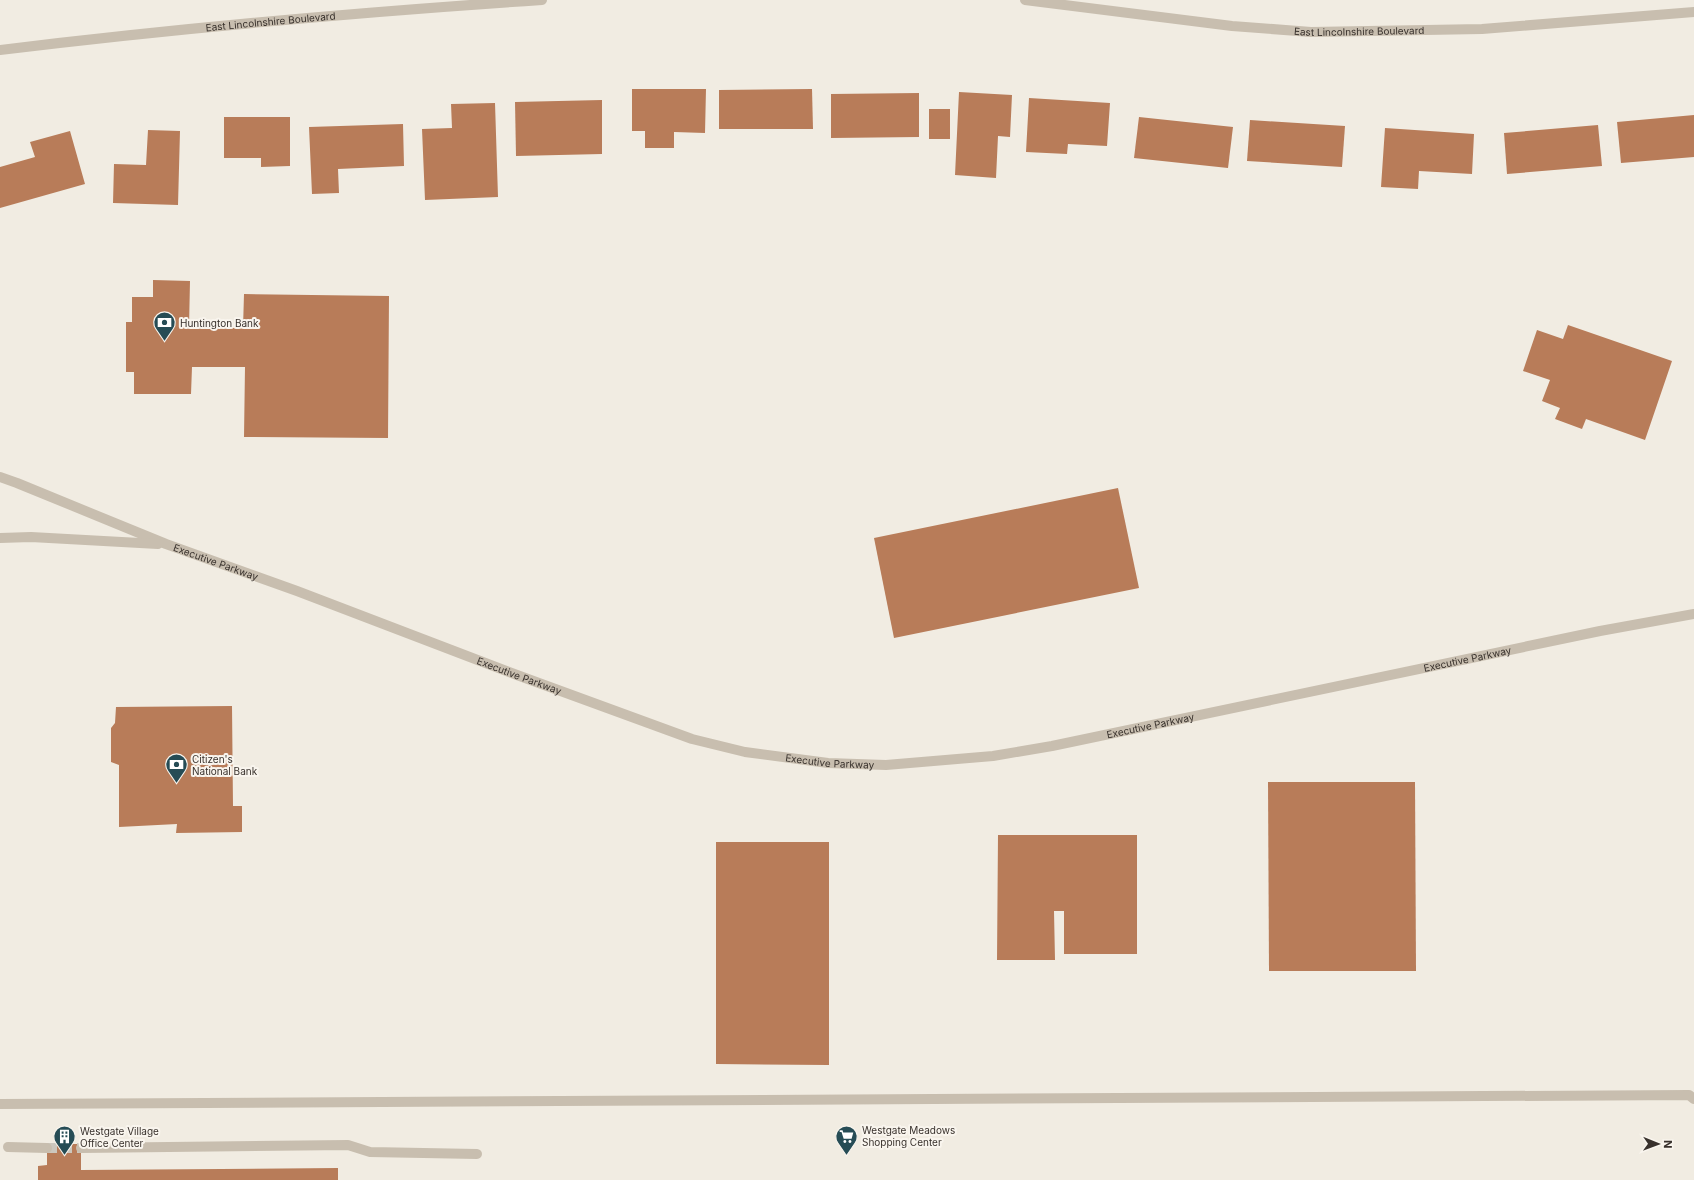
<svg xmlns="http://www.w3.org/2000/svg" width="1694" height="1180" viewBox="0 0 1694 1180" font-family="Inter,sans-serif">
	<rect width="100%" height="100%" fill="#f1ece2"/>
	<g fill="#b87c59">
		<path d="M632,89h74l-1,44 -31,-1v16h-29v-17h-13z"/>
		<path d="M812,89l1,40h-94v-39z"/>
		<path d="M959,92l53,3 -2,42 -12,-1 -2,42 -41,-3z"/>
		<path d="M919,93v44l-88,1v-44z"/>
		<path d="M1029,98l81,5 -3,43 -39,-2 -1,10 -41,-2z"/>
		<path d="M602,100v54l-86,2 -1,-54z"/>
		<path d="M495,103l3,94 -73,3 -3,-71 30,-1 -1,-24z"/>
		<rect x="929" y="109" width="21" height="30"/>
		<path d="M1694,115v42l-73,6 -4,-41z"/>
		<path d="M224,117h66v49l-29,1v-9h-37z"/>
		<path d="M1139,117l94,10 -5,41 -94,-10z"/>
		<path d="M1250,120l95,6 -3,41 -95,-6z"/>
		<path d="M403,124l1,42 -66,3 1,24 -27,1 -3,-67z"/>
		<path d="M1598,125l4,41 -95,8 -3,-41z"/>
		<path d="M1385,128l89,6 -2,40 -53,-3 -1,18 -37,-2z"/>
		<path d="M148,130l32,1 -2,74 -65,-2 1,-39 32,1z"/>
		<path d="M70,131l15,53 -85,24v-41l35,-10 -5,-15z"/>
		<path d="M153,280l37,1 -1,47h54l1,-34 145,2 -1,142 -144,-1 1,-70h-53l-1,27h-57v-22h-8v-50h6v-25h21z"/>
		<path d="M1568,325l104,36 -27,79 -59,-21 -4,10 -27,-10 5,-11 -18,-7 8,-21 -27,-9 14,-41 26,9z"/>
		<path d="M1118,488l21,100 -245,50 -20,-100z"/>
		<path d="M232,706l1,100h9v26l-66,1 1,-9 -58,3v-62l-8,-3v-34l4,-5 1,-16z"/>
		<path d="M1268,782h147l1,189h-147z"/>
		<path d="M998,835h139v119h-73v-43h-10l1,49h-58z"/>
		<path d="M716,842h113v223l-113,-1z"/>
		<path d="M47,1144h34v26l257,-2v12h-300v-14l9,-1z"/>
	</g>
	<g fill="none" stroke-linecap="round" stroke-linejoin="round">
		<path stroke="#ccc7be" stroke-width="10" stroke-dasharray="10 5" stroke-linecap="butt" d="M47,1148h34"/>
		<g stroke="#c8beaf" stroke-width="10">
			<path id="s1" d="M1025,0l207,26 79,6 171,-3 212,-17"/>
			<path id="s2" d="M0,50c180,-22 361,-38 542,-50"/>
			<path id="s3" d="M0,477l17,6 149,61 131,47 220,84 175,64 53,13 83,11 58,2 107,-9 59,-10 548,-115 94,-17"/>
			<path d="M0,538l31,-1 127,7"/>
			<path d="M0,1104l1689,-9 5,4"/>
			<path d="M8,1147l39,1"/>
			<path d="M81,1148l267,-3 22,7 107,2"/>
		</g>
	</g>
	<defs>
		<symbol id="bank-pin" viewBox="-11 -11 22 30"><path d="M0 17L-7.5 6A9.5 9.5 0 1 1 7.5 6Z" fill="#264c55" stroke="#f9f5ee"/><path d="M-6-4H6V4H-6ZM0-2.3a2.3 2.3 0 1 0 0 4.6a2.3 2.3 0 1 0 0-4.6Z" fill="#fff"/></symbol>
		<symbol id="supermarket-pin" viewBox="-11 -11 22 30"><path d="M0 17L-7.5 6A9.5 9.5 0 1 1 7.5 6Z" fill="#264c55" stroke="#f9f5ee"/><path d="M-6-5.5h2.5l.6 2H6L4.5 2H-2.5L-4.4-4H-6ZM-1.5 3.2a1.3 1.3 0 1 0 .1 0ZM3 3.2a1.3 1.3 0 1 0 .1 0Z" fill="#fff"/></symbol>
		<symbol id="building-pin" viewBox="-11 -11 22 30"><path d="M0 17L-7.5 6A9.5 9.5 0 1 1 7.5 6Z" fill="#264c55" stroke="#f9f5ee"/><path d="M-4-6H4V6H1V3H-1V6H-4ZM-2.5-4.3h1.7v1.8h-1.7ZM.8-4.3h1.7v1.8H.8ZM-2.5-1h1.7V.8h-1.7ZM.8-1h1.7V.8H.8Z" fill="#fff"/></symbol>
	</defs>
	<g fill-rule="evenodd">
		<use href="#bank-pin" x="152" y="310" width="25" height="34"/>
		<use href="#bank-pin" x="164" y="752" width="25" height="34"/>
		<use href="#supermarket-pin" x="834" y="1124" width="25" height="34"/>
		<use href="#building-pin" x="52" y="1124" width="25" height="34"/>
	</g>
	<g text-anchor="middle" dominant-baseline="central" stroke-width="4" stroke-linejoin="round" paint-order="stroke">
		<g font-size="10" fill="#38312c" stroke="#f9f5ee">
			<text stroke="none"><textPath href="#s2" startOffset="272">East Lincolnshire Boulevard</textPath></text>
			<text stroke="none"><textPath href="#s1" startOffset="336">East Lincolnshire Boulevard</textPath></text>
			<text stroke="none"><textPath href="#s3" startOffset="232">Executive Parkway</textPath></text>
			<text stroke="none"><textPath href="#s3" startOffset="1528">Executive Parkway</textPath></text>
			<text stroke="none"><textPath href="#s3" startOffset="556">Executive Parkway</textPath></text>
			<text stroke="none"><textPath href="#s3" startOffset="1204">Executive Parkway</textPath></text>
			<text stroke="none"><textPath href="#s3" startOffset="880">Executive Parkway</textPath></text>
		</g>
		<g font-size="10" fill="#38312c" stroke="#f9f5ee" text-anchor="start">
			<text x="180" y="323">Huntington Bank</text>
			<text x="192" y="759">Citizen's<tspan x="192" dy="12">National Bank</tspan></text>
			<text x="862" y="1130">Westgate Meadows<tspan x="862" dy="12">Shopping Center</tspan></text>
			<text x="80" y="1131">Westgate Village<tspan x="80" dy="12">Office Center</tspan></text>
		</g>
	</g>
	<g transform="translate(1658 1144) rotate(91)" stroke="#f9f5ee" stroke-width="3" paint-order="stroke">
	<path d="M0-3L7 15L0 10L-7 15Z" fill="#38312c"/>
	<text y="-6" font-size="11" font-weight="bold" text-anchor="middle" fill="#38312c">N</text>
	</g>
</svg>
